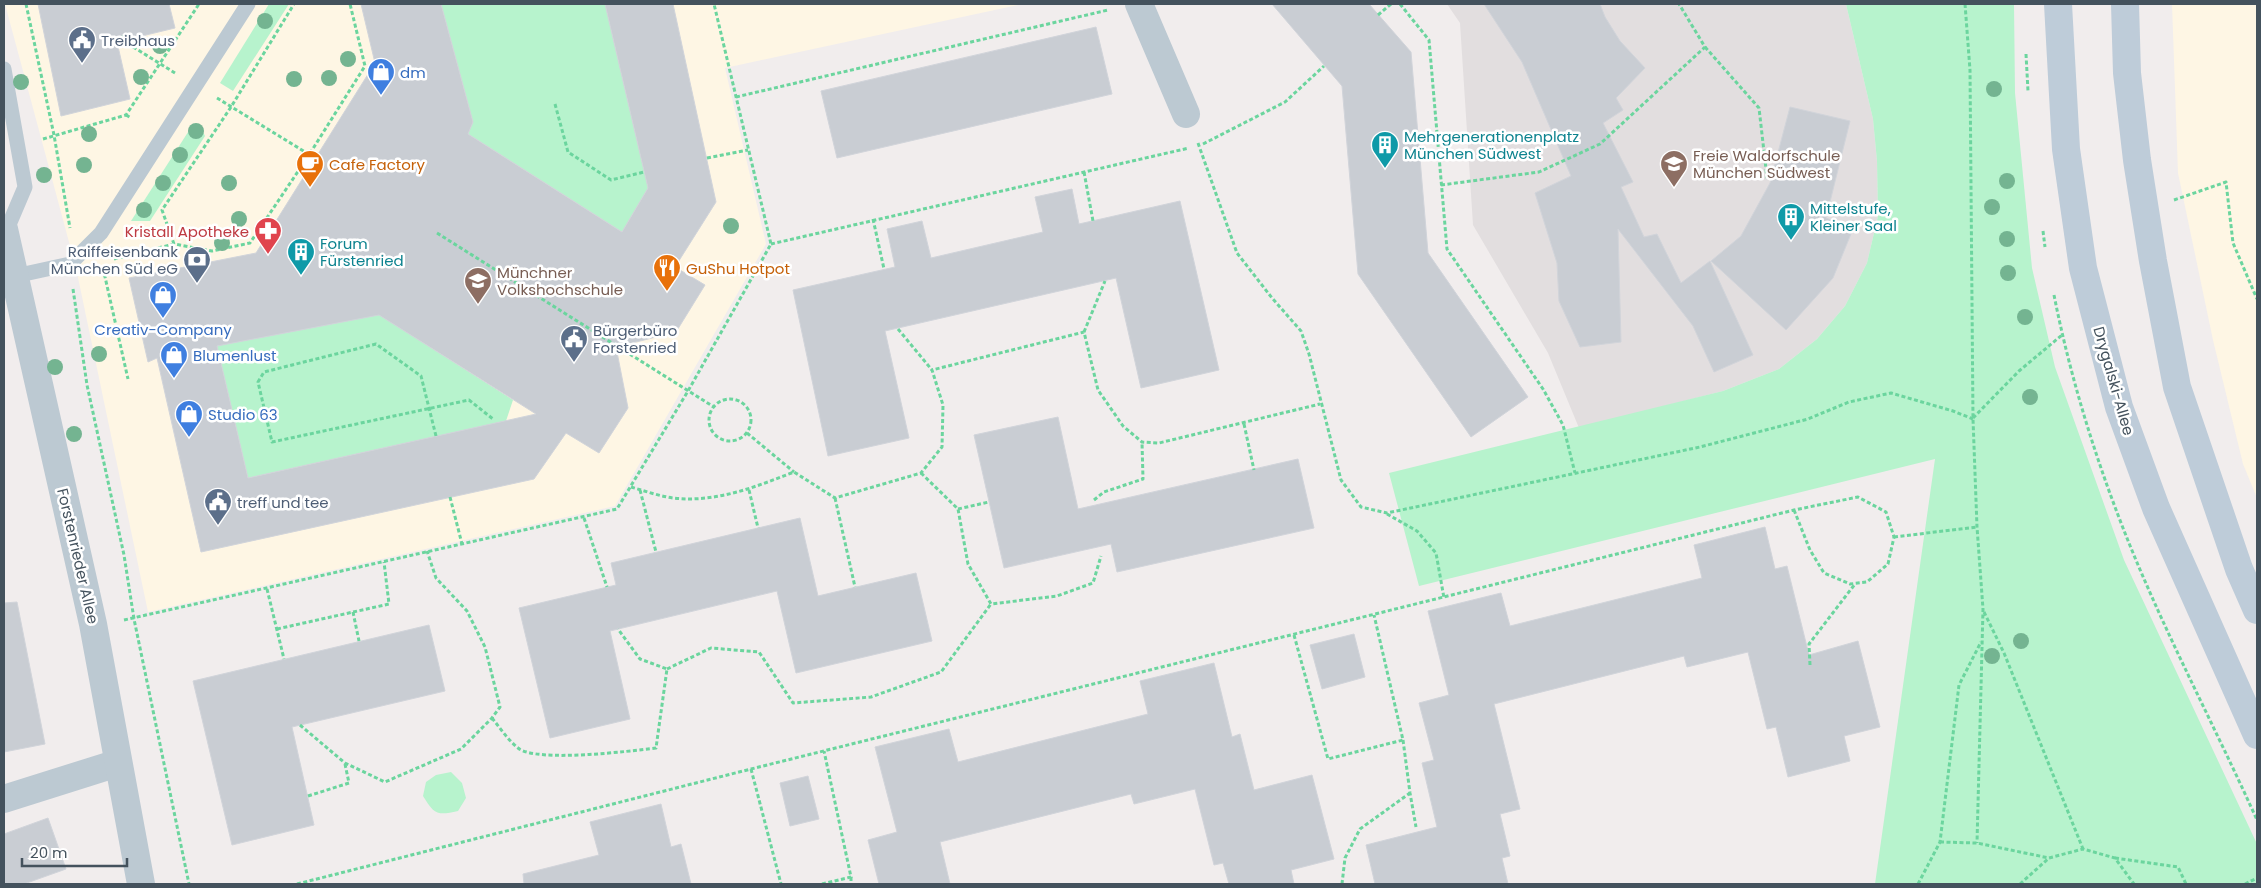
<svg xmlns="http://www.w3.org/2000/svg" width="2261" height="888" viewBox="0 0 2261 888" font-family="Poppins,sans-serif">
	<rect width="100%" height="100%" fill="#f1eded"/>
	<g fill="#fef6e4">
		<path d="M5,4h1018l-298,64 41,176 -151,262 -467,106 -72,-344z"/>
		<path d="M2172,4h85v494l-14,-34 -30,-124 -35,-167z"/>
	</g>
	<path fill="#e2dedf" d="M1447,4h399l27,115 4,42 1,55 -11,47 -22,43 -28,33 -38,30 -56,22 -144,37 -31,-75 -75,-128 -13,-202z"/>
	<g fill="#b7f3cd">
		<path d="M269,4h20l-56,87 -13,-8z"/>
		<path d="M441,4h164l43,184 -26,44 -154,-98 5,-12z"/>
		<path d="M1846,4h168l1,89 17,175 23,99 69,193 133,284v40h-382l60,-425 -516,127 -30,-113 334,-82 56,-22 38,-30 28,-33 22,-43 11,-47 -1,-55 -4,-42z"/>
		<path d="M200,126l5,10 -55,85h-19l59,-92z"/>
		<path d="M367,307l146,93 -7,21 -258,57 -31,-132z"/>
		<path d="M451,772l11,11 4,15 -8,13c-21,5 -24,3 -35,-15l3,-14 10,-7z"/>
	</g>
	<g fill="#c9cdd3" stroke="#d1d4da" fill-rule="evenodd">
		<path d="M38,4h131l6,24 -58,14 13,57 -69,17z"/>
		<path d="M361,4h80l32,118 -5,12 154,98 26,-44 -43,-184h68l43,198 -41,65 30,18 -29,47 -60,15 12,61 -29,45 -33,-20 -32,46 -333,73 -44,-194 -9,4 -19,-84 127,-25 119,-190zM379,315l157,99 -288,64 -31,-132z"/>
		<path d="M1272,4h97l42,48 17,201 100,144 -57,40 -113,-163 -16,-188z"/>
		<path d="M1484,4h116l5,13 15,24 25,27 -29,30 7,12 -20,13 30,59 -12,5 23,50 13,-3 24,49 29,-22 43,94 -39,17 -21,-46 -75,-97 3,113 -41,5 -21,-46 -2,-38 -22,-70 36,-17 -49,-114z"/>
		<path d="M1096,27l16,67 -275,64 -16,-67z"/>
		<path d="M1790,107l60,14 -24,97 27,11 -20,49 -47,52 -75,-69 30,-25 29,-53z"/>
		<path d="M1072,189l7,35 101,-23 39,169 -78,18 -25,-110 -231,53 24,107 -81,18 -35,-166 102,-23 -8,-38 35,-8 9,37 112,-26 -8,-35z"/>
		<path d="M1058,417l20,92 220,-50 16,69 -197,44 -6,-28 -107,24 -30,-133z"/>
		<path d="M800,518l18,78 98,-23 16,68 -136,32 -19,-82 -167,40 20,88 -80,19 -31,-130 97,-23 -5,-22z"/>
		<path d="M1765,527l10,42 12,-3 22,89 49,-14 22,86 -36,9 6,25 -62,16 -12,-50 -9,2 -19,-77 -61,15 -3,-11 -190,48 26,105 -20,5 10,42 -8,2 6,26h-133l-9,-39 71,-18 -15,-64 12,-3 -15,-57 30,-8 -21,-84 73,-18 9,33 192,-48 -8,-33z"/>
		<path d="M17,602l28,142 -41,8v-149z"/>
		<path d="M429,625l16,66 -153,36 22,98 -82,20 -39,-164z"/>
		<path d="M1354,634l11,43 -43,12 -12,-44z"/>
		<path d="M1214,663l18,74 8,-3 14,56 58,-15 22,84 -43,11 3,14h-65l-6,-21 -9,2 -19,-76 -61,15 -3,-10 -191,48 10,42h-71l-11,-44 29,-8 -22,-85 74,-18 9,33 190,-48 -8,-33z"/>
		<path d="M808,776l11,43 -29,7 -10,-43z"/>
		<path d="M661,804l10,43 10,-3 10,40h-167l-1,-10 76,-19 -9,-33z"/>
		<path d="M48,818l18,51 -42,15h-20v-50z"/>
	</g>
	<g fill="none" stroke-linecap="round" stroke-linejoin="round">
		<g stroke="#6bd59e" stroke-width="3" stroke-dasharray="4 2.5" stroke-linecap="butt">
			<path d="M26,4l28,131 16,93"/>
			<path d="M1400,4l29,36 18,209 96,140 20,36 12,48"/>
			<path d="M1965,4l5,66 3,349 4,108 6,82 -6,234"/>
			<path d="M1378,15l13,-11"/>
			<path d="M122,40l53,33"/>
			<path d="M118,45l6,-10"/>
			<path d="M1705,47l54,61 8,70"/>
			<path d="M2026,54l2,37"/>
			<path d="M736,97l372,-87"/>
			<path d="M217,98l98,60"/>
			<path d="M555,104l13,48 43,28 33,-8"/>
			<path d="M126,115l5,3"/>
			<path d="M43,139l83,-24 73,-111"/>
			<path d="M1198,143l39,110 35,45 29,33 8,23 32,126 20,27 26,6 313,-66 108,-28 41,-17 42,-9 62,18 20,8"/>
			<path d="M1203,144l82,-42 39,-36"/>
			<path d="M707,158l41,-8"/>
			<path d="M1084,172l9,49"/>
			<path d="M1441,185l98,-13 61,-28 105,-97 -26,-43"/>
			<path d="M2174,200l52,-18 7,61 24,56"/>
			<path d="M873,219l11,50"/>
			<path d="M2043,231l2,16"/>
			<path d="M437,233l277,174"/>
			<path d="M174,244l-12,-34 69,-103 63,-103"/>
			<path d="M771,244l418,-96"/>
			<path d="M114,259l60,-15 38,7 38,-8 59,-88 56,-89 -15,-62"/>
			<path d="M103,268l25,111"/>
			<path d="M73,289l14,96 37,170 10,64 55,265"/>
			<path d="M2054,295c17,86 44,172 77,253 38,93 85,181 126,272"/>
			<path d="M898,329l34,41"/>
			<path d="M1084,332l21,-51"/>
			<circle cx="730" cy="420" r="21"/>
			<path d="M1973,418l46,-47 43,-36"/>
			<path d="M1244,424l10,46"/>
			<path d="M747,433l47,39"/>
			<path d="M436,436l-15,-60 -45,-32 -112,28 -6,10 14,60 197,-42 24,19"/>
			<path d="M921,473l37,36 10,55 23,40 66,-8 36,-13 8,-27"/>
			<path d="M631,487c14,4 28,9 42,11 43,5 82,-11 121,-26l41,26 86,-25 21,-26 1,-42 -11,-35 152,-38 14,58 25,36 19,16 17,1 161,-39"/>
			<path d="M640,490l16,62"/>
			<path d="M749,490l9,38"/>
			<path d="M450,497l12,47"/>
			<path d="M835,498l20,89"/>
			<path d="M1094,500l10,-8 39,-13 -1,-37"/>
			<path d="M958,509l31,-7"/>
			<path d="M1387,514l30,17 19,22 8,45"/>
			<path d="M584,518l23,69"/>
			<path d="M1894,537l83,-10"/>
			<path d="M267,589l17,70"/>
			<path d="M353,612l6,29"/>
			<path d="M1984,612l20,41 79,196"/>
			<path d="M124,620l493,-111 71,-118 83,-147 -57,-240"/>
			<path d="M277,629l112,-25 -5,-42"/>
			<path d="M1294,635l34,124 75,-19 -29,-125"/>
			<path d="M1810,665l-1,-21 46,-60"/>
			<path d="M667,669l44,-21 48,4 34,51 78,-6 70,-25 50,-68"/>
			<path d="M492,718c8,10 16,22 26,30 18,15 113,3 138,0l11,-79 -27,-10 -22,-30"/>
			<path d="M300,725l45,38 40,19 76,-33 31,-31 8,-11 -15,-60 -18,-36 -31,-33 -9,-27"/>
			<path d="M1403,740l7,53 6,34"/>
			<path d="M751,769l30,115"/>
			<path d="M308,796l41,-13 -4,-19"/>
			<path d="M1940,842l37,1 72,15"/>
			<path d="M2115,858l63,9 8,17"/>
			<path d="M851,877v7"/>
			<path d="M297,884l454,-115 1043,-259 64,-13 28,15 8,25 -6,27 -21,18 -17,2 -26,-11 -14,-23 -16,-40"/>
			<path d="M822,884l29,-7 -27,-126"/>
			<path d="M1342,884l3,-26 15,-29 50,-36"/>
			<path d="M1918,884l22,-42 19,-157 22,-43"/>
			<path d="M2020,884l29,-26 34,-9 32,9 19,26"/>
			<path d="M2245,884l12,-6"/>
		</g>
		<g stroke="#bcc9d2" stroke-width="15">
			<path d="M4,69l21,118 -20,47"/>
			<path d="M15,276l55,-12 31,-31 147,-229"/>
		</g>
		<g stroke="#bcc9d2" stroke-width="28">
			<path d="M1139,4l47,110"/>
			<path d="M4,799l114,-36"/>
		</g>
		<path stroke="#bcc9d2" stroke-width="28" d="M4,229l89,395 48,260"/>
		<g stroke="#beccd9" stroke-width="28">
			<path d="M2058,4l8,145 17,119 36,139 37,101 101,227"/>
			<path d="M2125,4l2,69 10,87 16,101 24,126 62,182 18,41"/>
		</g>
	</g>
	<g fill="#74b491">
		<circle cx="265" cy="21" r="8"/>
		<circle cx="160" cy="46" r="8"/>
		<circle cx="348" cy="59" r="8"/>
		<circle cx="141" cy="77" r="8"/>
		<circle cx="329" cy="78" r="8"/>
		<circle cx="294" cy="79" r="8"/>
		<circle cx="21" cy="82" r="8"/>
		<circle cx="1994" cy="89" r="8"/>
		<circle cx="196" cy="131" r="8"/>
		<circle cx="89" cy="134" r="8"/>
		<circle cx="180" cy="155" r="8"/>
		<circle cx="84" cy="165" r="8"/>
		<circle cx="44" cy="175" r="8"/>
		<circle cx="2007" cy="181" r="8"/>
		<circle cx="163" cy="183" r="8"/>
		<circle cx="229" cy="183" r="8"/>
		<circle cx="1992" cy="207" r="8"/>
		<circle cx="144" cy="210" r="8"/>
		<circle cx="239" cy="219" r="8"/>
		<circle cx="731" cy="226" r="8"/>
		<circle cx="2007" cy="239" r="8"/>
		<circle cx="222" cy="243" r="8"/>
		<circle cx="2008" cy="273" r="8"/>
		<circle cx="2025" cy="317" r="8"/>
		<circle cx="99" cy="354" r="8"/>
		<circle cx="55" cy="367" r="8"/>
		<circle cx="2030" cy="397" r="8"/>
		<circle cx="74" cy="434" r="8"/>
		<circle cx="2021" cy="641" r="8"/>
		<circle cx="1992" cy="656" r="8"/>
	</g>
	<defs>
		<symbol id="civic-pin" viewBox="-11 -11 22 30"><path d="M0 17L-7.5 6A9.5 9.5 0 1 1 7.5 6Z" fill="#5c6f8a" stroke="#fff"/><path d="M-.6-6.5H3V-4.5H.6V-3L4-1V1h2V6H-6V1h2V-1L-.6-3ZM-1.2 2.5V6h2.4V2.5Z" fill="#fff"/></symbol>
		<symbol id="shop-pin" viewBox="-11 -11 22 30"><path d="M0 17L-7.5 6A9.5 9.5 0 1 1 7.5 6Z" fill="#3f7fe0" stroke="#fff"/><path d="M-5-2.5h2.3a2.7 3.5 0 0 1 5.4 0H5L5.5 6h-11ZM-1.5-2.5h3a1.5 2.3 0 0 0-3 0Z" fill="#fff"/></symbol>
		<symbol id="building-pin" viewBox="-11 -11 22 30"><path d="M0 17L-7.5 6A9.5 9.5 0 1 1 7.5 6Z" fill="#0f9aa8" stroke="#fff"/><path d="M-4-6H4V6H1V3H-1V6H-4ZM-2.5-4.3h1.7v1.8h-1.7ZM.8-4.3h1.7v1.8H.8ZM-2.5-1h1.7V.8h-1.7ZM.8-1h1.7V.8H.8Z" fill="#fff"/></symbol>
		<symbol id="cafe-pin" viewBox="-11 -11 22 30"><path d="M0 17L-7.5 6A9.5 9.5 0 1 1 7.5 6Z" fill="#e8710a" stroke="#fff"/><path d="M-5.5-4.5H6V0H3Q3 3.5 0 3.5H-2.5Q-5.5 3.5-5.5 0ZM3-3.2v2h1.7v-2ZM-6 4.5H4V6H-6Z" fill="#fff"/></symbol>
		<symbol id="school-pin" viewBox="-11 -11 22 30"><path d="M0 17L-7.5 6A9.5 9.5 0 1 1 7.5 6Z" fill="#8d6e63" stroke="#fff"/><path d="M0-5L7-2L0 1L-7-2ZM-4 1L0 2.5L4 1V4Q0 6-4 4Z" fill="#fff"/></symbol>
		<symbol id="pharmacy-pin" viewBox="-11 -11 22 30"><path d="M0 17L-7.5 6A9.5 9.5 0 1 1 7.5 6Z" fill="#e0444e" stroke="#fff"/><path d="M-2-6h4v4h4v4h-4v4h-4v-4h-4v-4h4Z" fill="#fff"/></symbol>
		<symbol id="bank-pin" viewBox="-11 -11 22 30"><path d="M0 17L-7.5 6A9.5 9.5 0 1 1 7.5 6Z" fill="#5c6f8a" stroke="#fff"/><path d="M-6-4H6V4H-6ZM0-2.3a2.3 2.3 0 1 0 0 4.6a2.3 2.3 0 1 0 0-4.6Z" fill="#fff"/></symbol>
		<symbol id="restaurant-pin" viewBox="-11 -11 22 30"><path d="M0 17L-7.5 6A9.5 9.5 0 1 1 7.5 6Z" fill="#e8710a" stroke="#fff"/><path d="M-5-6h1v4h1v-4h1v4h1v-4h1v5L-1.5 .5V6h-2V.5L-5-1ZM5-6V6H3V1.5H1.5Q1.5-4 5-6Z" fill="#fff"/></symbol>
		<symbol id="university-pin" viewBox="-11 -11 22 30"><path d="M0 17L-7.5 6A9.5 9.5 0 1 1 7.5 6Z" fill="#8d6e63" stroke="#fff"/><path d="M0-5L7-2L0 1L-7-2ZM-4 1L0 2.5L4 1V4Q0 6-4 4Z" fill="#fff"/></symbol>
	</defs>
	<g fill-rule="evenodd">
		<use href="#civic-pin" x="66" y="24" width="32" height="43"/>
		<use href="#shop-pin" x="365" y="56" width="32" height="43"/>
		<use href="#building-pin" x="1369" y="129" width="32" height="43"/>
		<use href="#cafe-pin" x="294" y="148" width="32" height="43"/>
		<use href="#school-pin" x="1658" y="148" width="32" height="43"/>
		<use href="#building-pin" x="1775" y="201" width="32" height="43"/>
		<use href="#pharmacy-pin" x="252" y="215" width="32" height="43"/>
		<use href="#building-pin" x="285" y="236" width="32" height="43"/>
		<use href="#bank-pin" x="181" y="244" width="32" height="43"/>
		<use href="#restaurant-pin" x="651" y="252" width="32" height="43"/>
		<use href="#university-pin" x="462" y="265" width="32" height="43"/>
		<use href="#shop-pin" x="147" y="279" width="32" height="43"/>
		<use href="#civic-pin" x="558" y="323" width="32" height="43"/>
		<use href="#shop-pin" x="158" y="339" width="32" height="43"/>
		<use href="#shop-pin" x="173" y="398" width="32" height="43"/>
		<use href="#civic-pin" x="202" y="486" width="32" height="43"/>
	</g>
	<g text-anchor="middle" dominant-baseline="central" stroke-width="5" stroke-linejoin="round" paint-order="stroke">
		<g font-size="15" fill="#4e5e75" stroke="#fff" text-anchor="start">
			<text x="101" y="40">Treibhaus</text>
			<text x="178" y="251" text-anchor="end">Raiffeisenbank<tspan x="178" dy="17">München Süd eG</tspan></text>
			<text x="593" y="330">Bürgerbüro<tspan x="593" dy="17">Forstenried</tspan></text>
			<text x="237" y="502">treff und tee</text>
		</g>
		<g font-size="15" fill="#366cbe" stroke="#fff" text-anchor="start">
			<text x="400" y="72">dm</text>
			<text x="163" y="329" text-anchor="middle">Creativ-Company</text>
			<text x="193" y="355">Blumenlust</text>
			<text x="208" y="414">Studio 63</text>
		</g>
		<g font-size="15" fill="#0d838f" stroke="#fff" text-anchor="start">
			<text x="1404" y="136">Mehrgenerationenplatz<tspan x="1404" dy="17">München Südwest</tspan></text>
			<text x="1810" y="208">Mittelstufe,<tspan x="1810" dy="17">Kleiner Saal</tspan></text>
			<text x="320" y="243">Forum<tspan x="320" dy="17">Fürstenried</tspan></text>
		</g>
		<g font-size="15" fill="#785e54" stroke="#fff" text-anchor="start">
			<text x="1693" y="155">Freie Waldorfschule<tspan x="1693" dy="17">München Südwest</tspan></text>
			<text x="497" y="272">Münchner<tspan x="497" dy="17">Volkshochschule</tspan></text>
		</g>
		<g font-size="15" fill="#c56008" stroke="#fff" text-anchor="start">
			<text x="329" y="164">Cafe Factory</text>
			<text x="686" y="268">GuShu Hotpot</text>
		</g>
		<g font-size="15" fill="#be3a42" stroke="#fff" text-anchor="end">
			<text x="249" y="231">Kristall Apotheke</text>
		</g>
		<g font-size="15" fill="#44525d" stroke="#fff">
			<text transform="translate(2114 381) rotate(74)">Drygalski-Allee</text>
			<text transform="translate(78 556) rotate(77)">Forstenrieder Allee</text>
		</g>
	</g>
	<rect width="2261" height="888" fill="none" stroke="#44525d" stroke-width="10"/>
	<path d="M22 858v8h105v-8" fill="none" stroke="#44525d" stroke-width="2.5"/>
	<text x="30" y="858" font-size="15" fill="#44525d" stroke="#ffffff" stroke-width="4" paint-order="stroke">20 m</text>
</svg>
